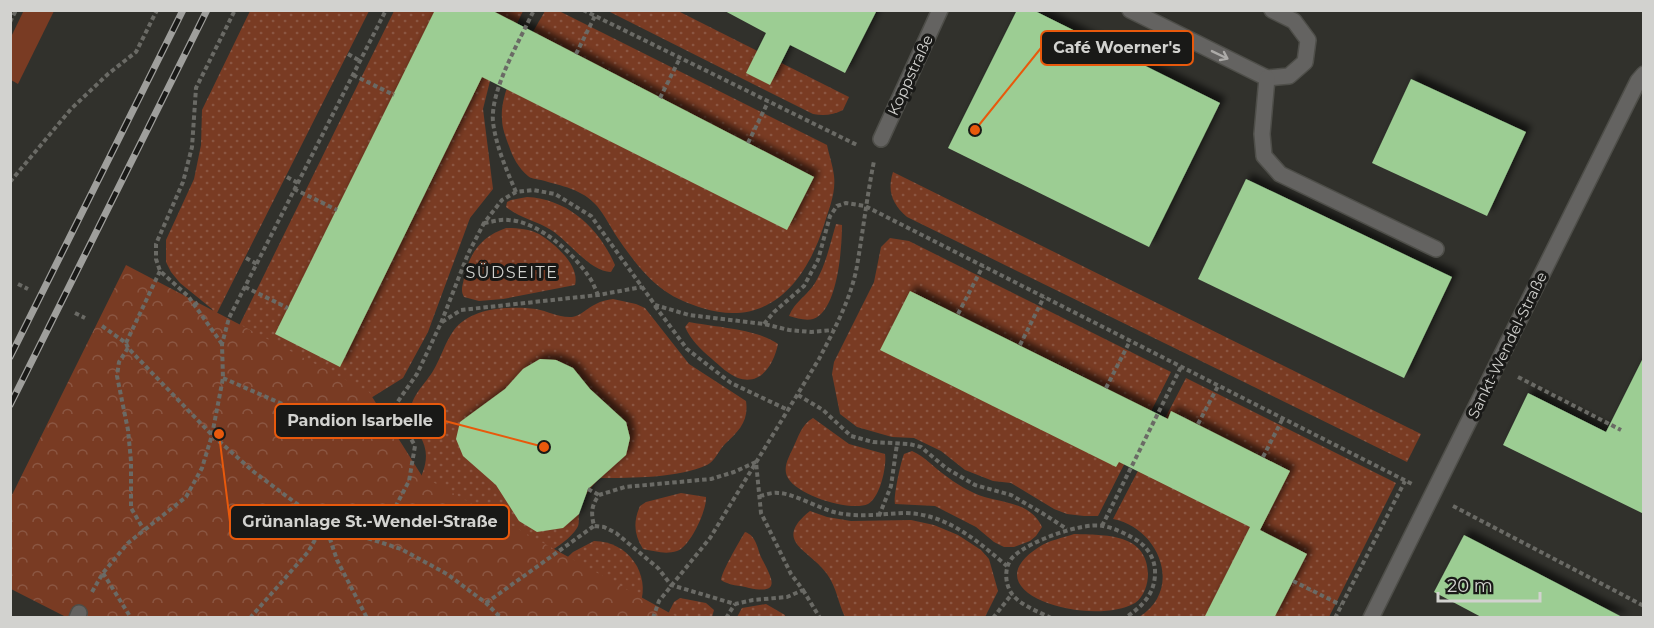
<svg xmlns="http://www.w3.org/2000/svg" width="1654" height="628" viewBox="0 0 1654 628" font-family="Montserrat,sans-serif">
	<defs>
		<pattern id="grass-dots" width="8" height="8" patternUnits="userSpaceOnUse" patternTransform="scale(1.5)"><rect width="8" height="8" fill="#793b23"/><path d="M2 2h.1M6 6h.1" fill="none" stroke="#8b5642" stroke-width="1.8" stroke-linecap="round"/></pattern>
		<pattern id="park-crowns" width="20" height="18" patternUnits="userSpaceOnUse" patternTransform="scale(1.5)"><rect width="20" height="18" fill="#793b23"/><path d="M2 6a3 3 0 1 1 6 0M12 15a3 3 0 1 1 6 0" fill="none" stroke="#8b5642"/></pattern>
		<filter id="shadow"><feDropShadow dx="5.5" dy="-5.5" stdDeviation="3" flood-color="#0009"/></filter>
	</defs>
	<rect width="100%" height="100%" fill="#31312c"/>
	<g fill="url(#grass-dots)">
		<path d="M250,11h119l-153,304 -4,-6 -32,-26 -9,-11 -5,-10v-22l28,-61 7,-34 1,-35z"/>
		<path d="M394,11h129l-33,70 -7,28 10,80 -23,29 -42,114 -25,46 -45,28 -123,-72z"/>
		<path d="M545,11h14l268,134c2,10 6,21 7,31 2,17 -5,33 -10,49 -18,57 -56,104 -122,83 -12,-4 -26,-9 -37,-17 -19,-13 -35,-35 -48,-54 -7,-11 -12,-21 -20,-31 -15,-17 -35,-20 -56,-26 -4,-1 -10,-1 -13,-4 -9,-7 -16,-20 -19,-30 -3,-8 -7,-18 -7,-27 -3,-30 28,-82 43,-108z"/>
		<path d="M608,11h70l171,86 -6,13c-10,5 -19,6 -30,4z"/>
		<path d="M893,172l528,262 -14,28 -500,-245c-15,-13 -20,-26 -14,-45z"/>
		<path d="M527,197c41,2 72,31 88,68l-4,7c-21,0 -42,-31 -60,-42 -14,-9 -32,-12 -45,-23l1,-5 4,-2z"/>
		<path d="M836,224l6,1c0,22 -4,86 -29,94 -8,2 -16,-1 -24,-3 6,-15 18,-20 26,-33 11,-18 15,-39 21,-59z"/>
		<path d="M506,228c10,0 24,1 33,6 16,10 41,31 36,51l-72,14 -24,2 -15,-4c-4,-7 -1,-12 0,-19 6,-26 17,-41 42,-50z"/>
		<path d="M890,238l19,3 262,131 -73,144h-14l-17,-2 -13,-5 -43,-26 -18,-2 -28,-11 -24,-19 -27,-13 -22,-1 -35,-10 -17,-13 -8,-40 2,-12 40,-80 7,-35z"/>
		<path d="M613,299l23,5 9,4 44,56 57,37c3,20 -7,30 -21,43 -6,6 -10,17 -18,21 -28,13 -76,13 -107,13 -10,10 -19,21 -21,36 -1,5 1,9 -2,14 -7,11 -19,18 -29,25l-132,-66c9,-17 15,-33 4,-51 -5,-9 -9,-15 -9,-26 0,-14 15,-27 22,-39 8,-13 12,-29 21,-41 18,-23 55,-24 82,-21 12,2 23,9 36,8 9,-1 16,-10 24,-13 5,-3 11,-4 17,-5z"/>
		<path d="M689,322c25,5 69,7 89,22 -4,19 -16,42 -40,34 -10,-4 -18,-12 -26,-19 -11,-9 -21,-19 -27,-32z"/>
		<path d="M1186,378l210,105 -67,134h-190c45,-28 20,-89 -26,-98z"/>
		<path d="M813,418l36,26 36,10c2,12 -5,44 -17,50 -17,8 -70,-8 -80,-26 -6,-10 1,-21 5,-30 6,-12 8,-23 20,-30z"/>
		<path d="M912,451c14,6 21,16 34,25 8,6 19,13 28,17 23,11 55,6 68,34l-6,9 -6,5 -16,6h-10l-10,-5 -18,-15 -41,-21 -40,-2c-2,-7 6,-43 9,-50z"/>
		<path d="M681,493l25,4c1,13 -16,50 -29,54 -12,4 -22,0 -34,-2 -9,-14 -10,-27 -3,-43l6,-4z"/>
		<path d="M810,511l17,6 24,4 60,-1 23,5 24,10 23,15 8,9 9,32 -13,26h-140c-7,-14 -8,-29 -18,-43 -16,-24 -56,-32 -17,-63z"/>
		<path d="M745,532c12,4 12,17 17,27 9,18 21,36 -13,29 -10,-3 -19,-2 -28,-8 1,-9 18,-38 24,-48z"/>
		<path d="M1074,534c31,1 73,-1 74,40 0,10 -4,23 -13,29 -44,25 -168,-10 -96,-56 11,-7 23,-9 35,-13z"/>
		<path d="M594,541c34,0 57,33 46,64l-85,-36 18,-17z"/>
		<path d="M680,598l26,5 8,7 -2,7 -46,1 8,-16z"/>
		<path d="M766,604l19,11v2h-48l5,-9z"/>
	</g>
	<path fill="url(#park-crowns)" d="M126,265l243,127 53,84 255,141h-611l-55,-28 -1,-90z"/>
	<path fill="#793b23" d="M24,10l30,1 -36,73 -7,-4v-43z"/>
	<g fill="#9ccd93" filter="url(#shadow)">
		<path d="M435,10h56l323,167 -27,53 -305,-153 -142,290 -65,-33z"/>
		<path d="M723,10h154l-32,63 -55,-28 -20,40 -24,-12 20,-40z"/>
		<path d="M1017,10h16l187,93 -71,144 -201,-99z"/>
		<path d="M1411,79l115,53 -39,84 -115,-53z"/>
		<path d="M1246,179l206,98 -48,101 -206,-99z"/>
		<path d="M910,291l258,128 3,-8 119,60 -30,59 47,24 -33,64h-70l46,-91 -131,-65 -3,5 -236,-117z"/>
		<path d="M1644,356v158l-141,-69 25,-52 78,39z"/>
		<path d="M540,359l16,1 17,8 17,21 36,33 4,16 -4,17 -38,34 -9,25 -16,14 -26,4 -18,-11 -23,-36 -33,-29 -7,-17 4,-17 45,-33 18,-20z"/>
		<path d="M1464,535l108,56 52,27h-141l-49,-26z"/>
	</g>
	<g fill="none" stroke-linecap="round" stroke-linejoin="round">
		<defs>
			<g id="minor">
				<path d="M1130,10l137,68 22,-2 16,-14 3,-22 -14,-19 -22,-11"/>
				<path d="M1267,78l-5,56 2,22 16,18 156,75"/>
				<path d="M881,139l59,-129"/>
				<path d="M77,618l2,-5"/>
				<path d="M1371,618l267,-537 6,-7"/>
			</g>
		</defs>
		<use href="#minor" stroke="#4e4e49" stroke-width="18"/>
		<g stroke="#6a6a65" stroke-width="4" stroke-dasharray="4.5 3" stroke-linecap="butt">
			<path d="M583,10l274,135"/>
			<path d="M10,22l6,-12"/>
			<path d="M348,54l12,7"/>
			<path d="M576,54l19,-38"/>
			<path d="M353,75l41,20"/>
			<path d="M660,98l20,-40"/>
			<path d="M748,143l20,-41"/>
			<path d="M287,177l11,6"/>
			<path d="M10,182l61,-73 37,-35 28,-22 21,-42"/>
			<path d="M294,189l43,21"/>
			<path d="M516,192c-10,-23 -20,-46 -23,-70 -3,-32 27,-82 41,-112"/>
			<path d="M484,223c8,-1 16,-4 24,-3 29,1 63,31 79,54 5,6 8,14 11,21"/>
			<path d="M246,258l11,6"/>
			<path d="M18,284l10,5"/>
			<path d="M245,287l43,21"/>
			<path d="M194,305l6,-4"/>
			<path d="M655,306l32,43 44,34 57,27"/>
			<path d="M75,313l10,5"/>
			<path d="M958,314l25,-48"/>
			<path d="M442,322l19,-12 137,-15 44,-8"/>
			<path d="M764,324l10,-12 30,-26 14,-26 12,-44 7,-10 9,-3 19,3 547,278"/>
			<path d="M102,326l24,17 2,5 84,87 42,37 70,52 77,25 46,25 39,29 15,15"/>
			<path d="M126,343l34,-72"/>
			<path d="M222,344l-34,-48 -28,-25 -4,-12v-15l27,-62 9,-35 4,-59 39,-78"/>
			<path d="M1020,345l24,-48"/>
			<path d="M128,348l-9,14 -2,14 11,54 3,31v47l13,22"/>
			<path d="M1518,377l103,53"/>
			<path d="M223,378l82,36 49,5 40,-12 23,-33 24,-51 27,-69 16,-31 18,-23 14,-8 17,-2 22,4 36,22 64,89 34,10 75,9 25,6 22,2 22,-2"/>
			<path d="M1106,388l24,-47"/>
			<path d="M798,395l25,15 28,26 22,6 36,2 12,3 25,21 29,17 36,10 31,18 25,16"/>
			<path d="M1198,424l20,-38"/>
			<path d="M1263,457l20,-39"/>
			<path d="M588,489l11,6"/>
			<path d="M760,496c5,-1 12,-4 18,-3 15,0 40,15 56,19 23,6 46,2 69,1 43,0 73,27 104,53"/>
			<path d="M1453,506l191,100"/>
			<path d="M879,516l12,-30 6,-42"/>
			<path d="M325,524l12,36 30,58"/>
			<path d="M1102,526l79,-159"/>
			<path d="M378,540l31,-59 6,-35 -21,-38"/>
			<path d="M103,573l28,45"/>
			<path d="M1293,581l48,24"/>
			<path d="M803,590l17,28"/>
			<path d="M92,592l11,-19 25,-30 58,-46 16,-29 10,-33 11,-57 -1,-34 7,-26 157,-308"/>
			<path d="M486,603l108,-77c-3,-13 -3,-20 5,-31l26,-8 86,-8 23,-7 22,-10 5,51 30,61 12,16 -16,7 -34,3 -18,4 -64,-19 -13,-17 -42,-35 -12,-6 -10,-1"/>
			<path d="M250,618l58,-66 16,-28"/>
			<path d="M653,618l6,-17 51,-63 109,-179c15,-29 32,-60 38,-93 6,-35 10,-70 17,-105"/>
			<path d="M726,618l9,-14"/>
			<path d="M993,618l19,-24"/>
			<path d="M1051,618c-12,-6 -31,-13 -39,-24 -8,-11 -8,-29 2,-38 16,-15 68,-34 89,-30 11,2 21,7 30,12 13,7 21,18 22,32 1,23 -12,36 -30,48"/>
			<path d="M1335,618l70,-137"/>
		</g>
		<use href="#minor" stroke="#646361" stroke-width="15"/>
		<defs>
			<g id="rail">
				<path d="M10,357l173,-347"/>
				<path d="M10,405l197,-395"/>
			</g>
		</defs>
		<use href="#rail" stroke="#9f9f9c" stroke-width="7"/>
		<use href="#rail" stroke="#191917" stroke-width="4.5" stroke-dasharray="14" stroke-linecap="butt"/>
	</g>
	<defs><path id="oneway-shaft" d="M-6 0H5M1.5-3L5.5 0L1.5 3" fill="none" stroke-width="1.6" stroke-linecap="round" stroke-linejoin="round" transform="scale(1.5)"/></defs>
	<use stroke="#acaba8" href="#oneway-shaft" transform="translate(1220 55) rotate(26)"/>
	<g text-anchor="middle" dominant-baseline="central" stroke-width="6" stroke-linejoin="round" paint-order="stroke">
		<g font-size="15" fill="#d2d2cf" stroke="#191917">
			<text transform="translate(910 75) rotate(-65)">Koppstraße</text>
			<text transform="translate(1507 345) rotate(-64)">Sankt-Wendel-Straße</text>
		</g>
		<g font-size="16" letter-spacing="1.5" fill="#d2d2cf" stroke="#191917">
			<text x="512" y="272">SÜDSEITE</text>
		</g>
	</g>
	<path fill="none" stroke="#e8590c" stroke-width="2" d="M975 130L1041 48M544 447L445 421M219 434L230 522"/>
	<g fill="#e8590c" stroke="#191917" stroke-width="2">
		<circle cx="975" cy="130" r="6"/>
		<circle cx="544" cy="447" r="6"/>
		<circle cx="219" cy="434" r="6"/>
	</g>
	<g fill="#191917" stroke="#e8590c" stroke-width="2">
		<rect x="1041" y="31" width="152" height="34" rx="6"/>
		<rect x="275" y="404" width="170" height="34" rx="6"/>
		<rect x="230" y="505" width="279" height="34" rx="6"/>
	</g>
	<g font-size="16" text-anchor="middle" font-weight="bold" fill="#d2d2cf">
		<text x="1117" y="53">Café Woerner's</text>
		<text x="360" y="426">Pandion Isarbelle</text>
		<text x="370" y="527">Grünanlage St.-Wendel-Straße</text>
	</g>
	<rect width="1654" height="628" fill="none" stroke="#d2d2cf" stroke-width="24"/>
	<path d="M1438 592v9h102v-9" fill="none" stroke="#d2d2cf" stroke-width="3"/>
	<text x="1447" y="592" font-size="18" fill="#d2d2cf" stroke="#191917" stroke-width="4.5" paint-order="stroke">20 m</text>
</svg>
